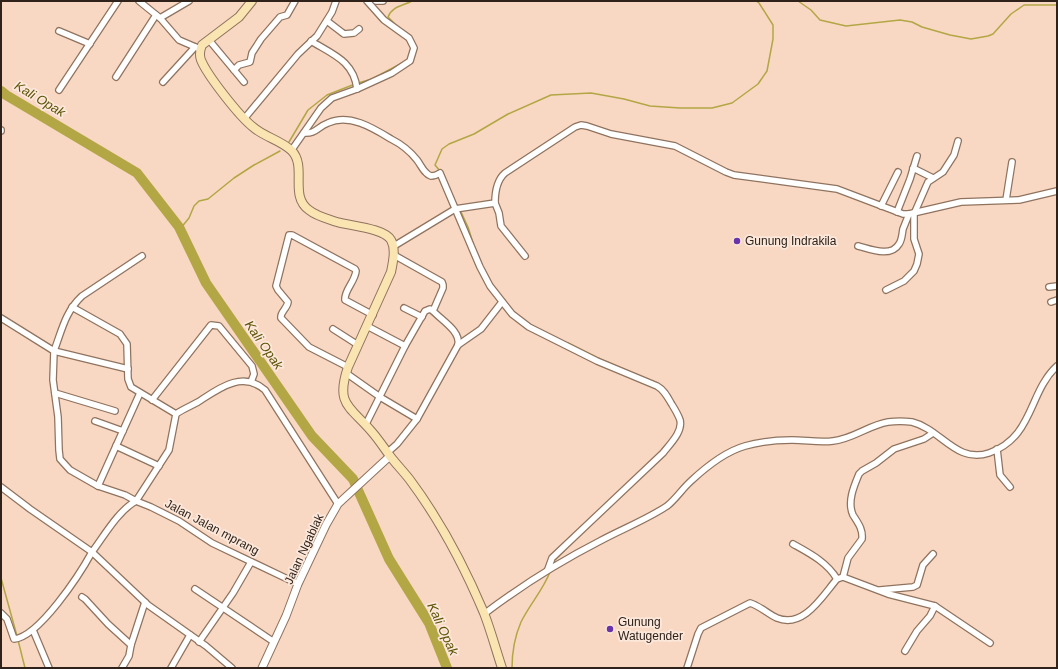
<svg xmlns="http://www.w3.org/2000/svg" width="1058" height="669" viewBox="0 0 1058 669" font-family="Arial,sans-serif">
	<rect width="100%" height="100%" fill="#f9d8c3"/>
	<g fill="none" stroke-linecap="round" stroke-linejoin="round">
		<g stroke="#b3a645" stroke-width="1.5">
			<path d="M798,1l13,9 9,10 26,6 54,-6 12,2 10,5 28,8 21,4 17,-3 5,-2 18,-20 13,-9h33"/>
			<path d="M409,35l-13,-10 -8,-8c4,-11 15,-11 24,-16"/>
			<path d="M414,58l2,-9"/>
			<path d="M358,83l14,-4 30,-16"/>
			<path d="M289,142l19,-32 19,-15 28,-11"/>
			<path d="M440,171l-5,-6 7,-16 7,-5 25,-10 34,-20 43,-19 40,-2 33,6 26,7 30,2h32l20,-5 26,-19 9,-13 6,-32v-14l-14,-22 -3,-2"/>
			<path d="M443,174l4,9"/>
			<path d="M461,212l7,15 5,16"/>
			<path d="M180,229l9,-11 5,-12 5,-5 9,-2 26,-21 20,-13 26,-14"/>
			<path d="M568,343l32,16 54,23"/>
			<path d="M665,390l5,6"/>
			<path d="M554,561l10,-10"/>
			<path d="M1,578l16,58"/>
			<path d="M18,640l7,28"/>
			<path d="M512,668c0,-15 3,-32 9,-46 9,-18 22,-32 29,-50"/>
		</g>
		<path stroke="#b3a645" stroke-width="10" d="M1,91l5,4 131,78 42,54 27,56 106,153 41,43 36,80 40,64 18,45"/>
		<defs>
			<g id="minor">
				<path d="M139,1l21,17 19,22 21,9"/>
				<path d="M376,1h7"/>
				<path d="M160,18l29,-17"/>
				<path d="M327,21l17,13 10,-1 5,-4"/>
				<path d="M59,31l31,13"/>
				<path d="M209,40l35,42"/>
				<path d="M311,41c21,13 43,20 46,48"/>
				<path d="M234,70l5,-5 11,-3 2,-9 9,-14 19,-22 7,-2 8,-14"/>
				<path d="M116,77l40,-62"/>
				<path d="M163,82l32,-35"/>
				<path d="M59,90l59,-89"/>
				<path d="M244,119l54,-65 19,-18 15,-24 4,-11"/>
				<path d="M1,131v-1"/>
				<path d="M304,133c12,1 13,-6 24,-10 21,-10 45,5 63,16 10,5 19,12 26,21 4,5 7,14 14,16 3,0 6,-1 9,-3l40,94 10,19 22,28 17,13 68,34 60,25c7,4 10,10 14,17 3,5 7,11 9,17 3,12 -11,25 -17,33l-111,105 -4,11"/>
				<path d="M291,151l30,-43 11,-10 25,-9 35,-16 18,-12 4,-13 -5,-10 -25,-18 -17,-19"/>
				<path d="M913,168l20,10"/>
				<path d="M1006,200l6,-38"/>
				<path d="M495,203l4,10 2,13 24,30"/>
				<path d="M881,206l17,-34"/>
				<path d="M897,212l13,-33 7,-23"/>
				<path d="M394,246l61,-37 40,-6c0,-10 2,-23 10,-30l70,-46 6,-2 6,1 24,8 64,12 51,26 8,3 103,14 66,25h6l52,-12 58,-2 38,-9"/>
				<path d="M858,246c12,3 33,12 41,-2 3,-4 3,-10 4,-15 2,-5 4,-10 6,-15"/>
				<path d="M394,255l48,27 1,3v3l-10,23"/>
				<path d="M1049,287l8,-1"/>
				<path d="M886,290l18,-9 10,-10 3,-7 2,-10 -5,-15v-25l14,-32 15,-10 11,-17 4,-14"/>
				<path d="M1051,302l6,-2"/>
				<path d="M72,307l48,27 7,10 1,35 3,8 45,27"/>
				<path d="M404,308l18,9"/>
				<path d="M1,318l53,33 -1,29 5,37 1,33 1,9 10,11 28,16 27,9 11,6 15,6 28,14 33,22 86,41"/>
				<path d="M367,326l38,20"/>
				<path d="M333,329l25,16"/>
				<path d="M458,345l23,-16 21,-27"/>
				<path d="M348,367l-39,-20 -28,-29c-1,-6 6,-9 7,-16l-10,-12 -2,-4 13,-51h3l63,34 1,2c-1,11 -12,19 -11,29l28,15"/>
				<path d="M128,369l-74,-18c8,-21 11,-39 28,-55l60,-40"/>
				<path d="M346,373l34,24 37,22"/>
				<path d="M55,393l60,18"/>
				<path d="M152,400l59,-75 8,1 33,40 2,8 -3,8"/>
				<path d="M95,421l28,10"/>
				<path d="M366,424l39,-78 20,-35 5,-2 2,1c9,10 29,21 26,35l-41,74 -20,25 -9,8"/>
				<path d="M116,446l43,20"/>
				<path d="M997,449l3,26 10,12"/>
				<path d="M98,486l42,-93"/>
				<path d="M1,487l29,22 62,43c12,-16 26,-41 44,-51l33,-51 7,-36c7,-5 15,-8 22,-12 20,-13 44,-32 67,-12l73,114"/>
				<path d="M793,544c16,9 34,18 44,35"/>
				<path d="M843,577l5,-19 14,-19c1,-10 -4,-16 -9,-24 -6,-13 1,-29 6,-41l3,-3 14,-8 18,-14 30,-10 9,-6"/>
				<path d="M195,589l79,53"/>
				<path d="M880,590l33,-3 4,-2 6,-20 10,-11"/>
				<path d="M82,597l3,2 23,25 23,21 -2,11 -7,12"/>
				<path d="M1,613l6,6 7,20c25,-2 66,-65 78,-87l56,53 58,41 26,22"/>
				<path d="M484,614c37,-28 75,-52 116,-73 22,-12 46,-21 67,-35 9,-7 15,-17 24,-25 15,-14 33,-29 54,-35 14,-4 32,-6 47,-6 14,0 28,3 41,1 20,-2 36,-16 55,-19 8,-1 16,-1 24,0 29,7 44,42 77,31 45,-16 39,-60 68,-87"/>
				<path d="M33,630l16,38"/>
				<path d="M199,642l34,-49 18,-31"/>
				<path d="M131,645l14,-43"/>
				<path d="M905,651l12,-20 13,-15 5,-10"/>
				<path d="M171,668l19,-33"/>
				<path d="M687,668l11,-34 3,-6 49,-25c10,3 18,11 27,15 27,11 46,-23 60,-39l6,-2 45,17 47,12 55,37"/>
			</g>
			<path id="tertiary" d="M262,668l24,-52 12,-32 28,-59 12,-21 52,-48"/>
			<path id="secondary" d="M252,1l-13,16 -37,28c-2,5 -3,10 -1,15 6,15 38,56 52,67 11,10 28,13 39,24 15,16 -3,45 17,59 7,6 19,9 28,12 13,4 47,6 54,18 5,9 2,22 0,32l-43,95c-13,38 2,39 24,65 7,8 12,16 18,24 6,8 14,16 20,24 29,39 55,88 74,133 7,18 12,37 18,55"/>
		</defs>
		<use href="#minor" stroke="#8f735f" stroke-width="8"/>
		<use href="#tertiary" stroke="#8f735f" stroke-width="9"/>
		<use href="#secondary" stroke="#8f735f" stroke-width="10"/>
		<use href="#minor" stroke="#fff" stroke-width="5.5"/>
		<use href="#tertiary" stroke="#fff" stroke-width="7"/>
		<use href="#secondary" stroke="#f9e4b2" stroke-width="8"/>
	</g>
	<g fill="#6933a9" stroke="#fce8db" stroke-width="1.5">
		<circle cx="737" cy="241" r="4"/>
		<circle cx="610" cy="629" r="4"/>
	</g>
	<g text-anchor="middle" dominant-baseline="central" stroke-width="3.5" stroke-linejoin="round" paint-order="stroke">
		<g font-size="12" fill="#2e221a" stroke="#fce8db" text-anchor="start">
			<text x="745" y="241">Gunung Indrakila</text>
			<text x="618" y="622">Gunung<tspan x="618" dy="14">Watugender</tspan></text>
		</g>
		<g font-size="12" fill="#2e221a" stroke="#fce8db">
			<text transform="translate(212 527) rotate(28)">Jalan Jalan mprang</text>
			<text transform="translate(304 549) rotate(-65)">Jalan Ngablak</text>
		</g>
		<g font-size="13" font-style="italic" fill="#5c5305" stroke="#fce8db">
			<text transform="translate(40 99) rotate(31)">Kali Opak</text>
			<text transform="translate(264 345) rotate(55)">Kali Opak</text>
			<text transform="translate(443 629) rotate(65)">Kali Opak</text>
		</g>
	</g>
	<rect width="1058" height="669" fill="none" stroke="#2e221a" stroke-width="4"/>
</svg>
